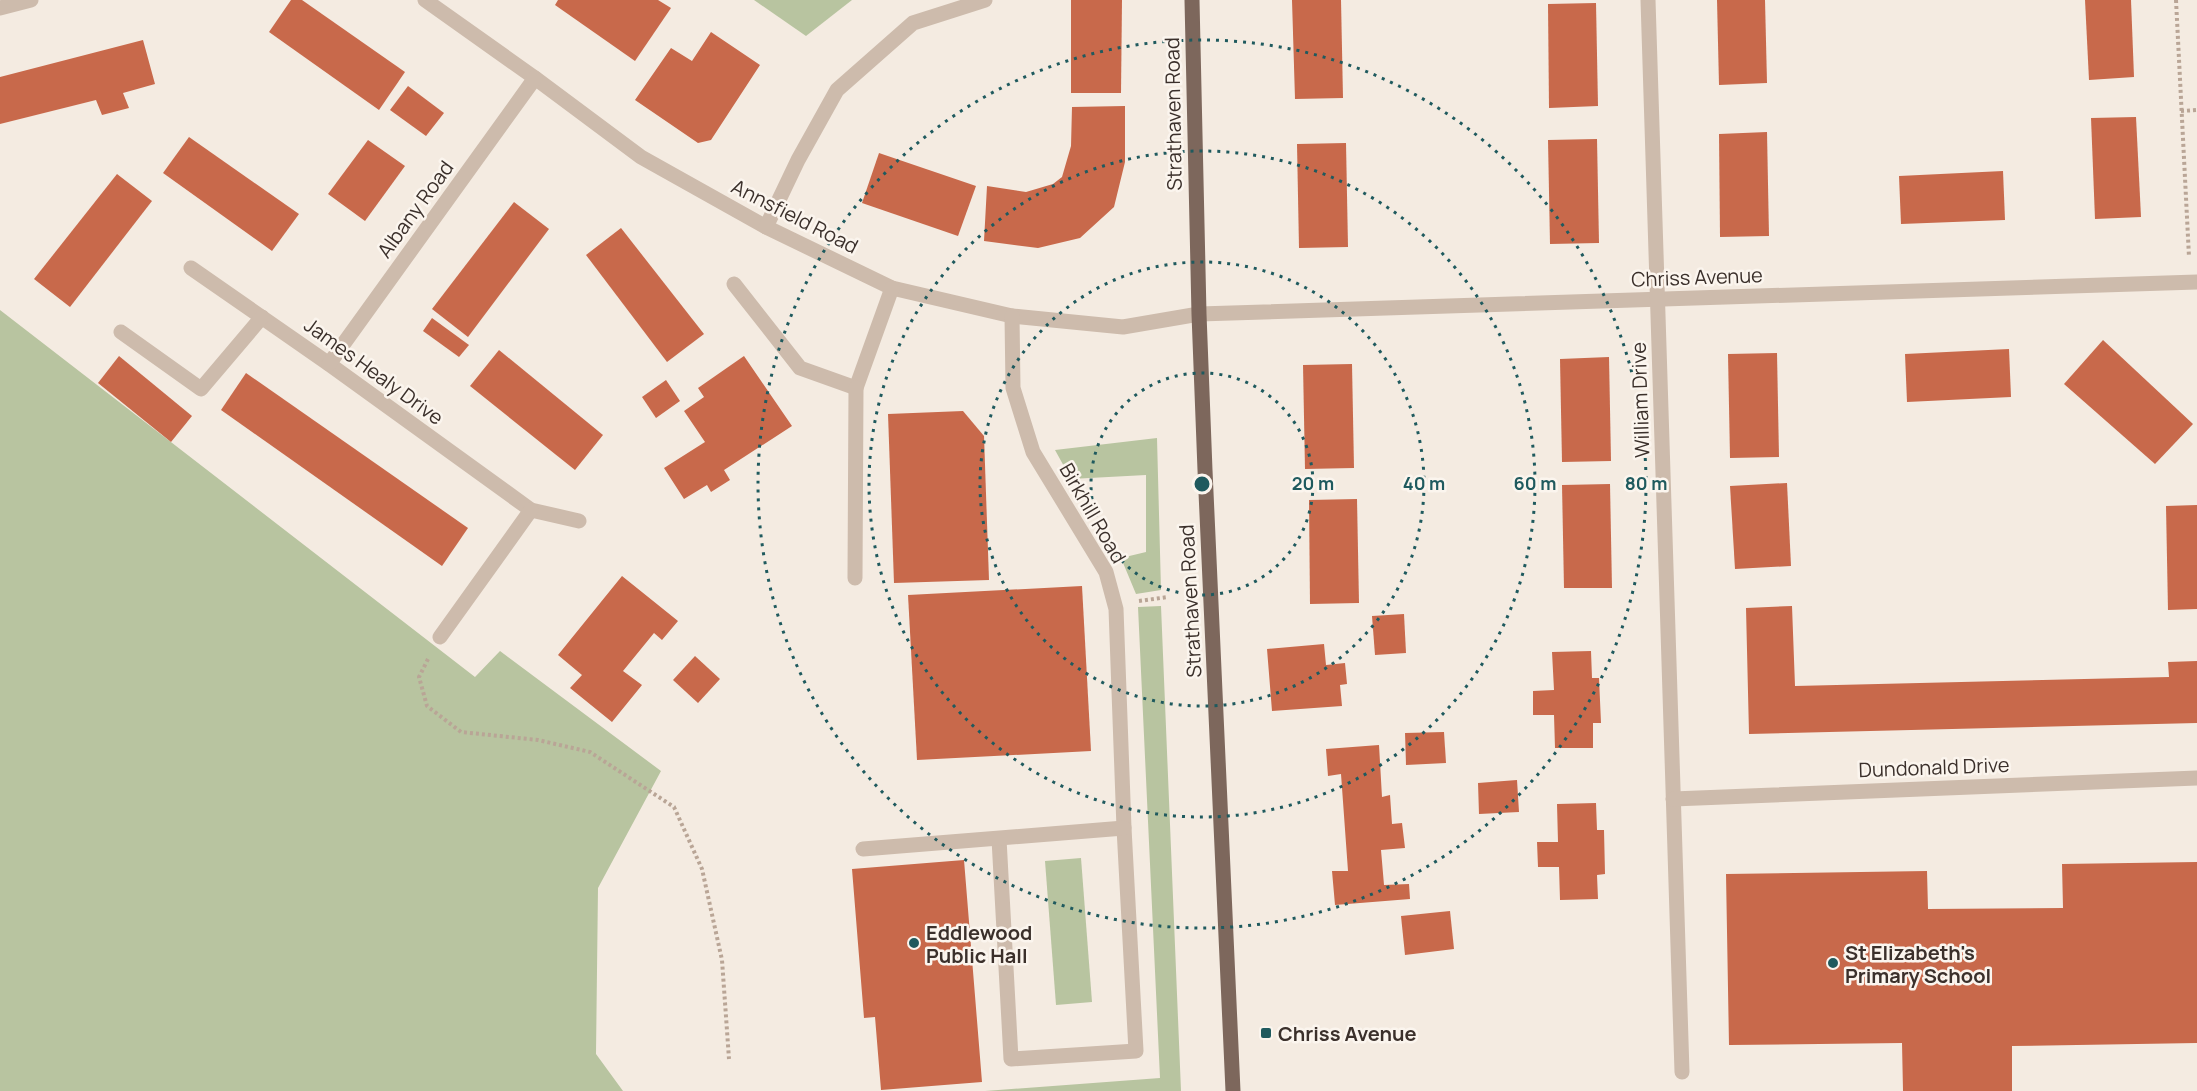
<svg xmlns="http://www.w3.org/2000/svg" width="2197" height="1091" viewBox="0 0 2197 1091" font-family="Manrope,sans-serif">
	<rect width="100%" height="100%" fill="#f4ebe1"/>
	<g fill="#b8c4a0">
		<path d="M754,0h98l-46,36z"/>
		<path d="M0,310l475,367 25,-26 161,120 -63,117 -2,166 27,37h-623z"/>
		<path d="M1157,438l4,152 -25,4 -15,-36 25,-6v-77l-75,4 -16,-29z"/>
		<path d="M1161,606l20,485h-196l175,-13 -22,-471z"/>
		<path d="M1081,858l11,144 -36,3 -11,-144z"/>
	</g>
	<g fill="#c8694b">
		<path d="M291,0h11l103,72 -26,38 -110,-78z"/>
		<path d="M558,0h100l13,8 -36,53 -80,-56z"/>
		<path d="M1071,0h51l-1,93h-50z"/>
		<path d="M1292,0h49l2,98 -48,1z"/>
		<path d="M1717,0h48l2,83 -48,2z"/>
		<path d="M2085,0h46l3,77 -45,3z"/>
		<path d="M1596,3l2,103 -49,2 -1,-104z"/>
		<path d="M711,32l49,33 -49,75 -13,3 -63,-43 36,-52 21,13z"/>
		<path d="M143,40l12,44 -32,9 6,15 -27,7 -6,-15 -96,24v-47z"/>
		<path d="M408,86l36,27 -18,23 -36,-26z"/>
		<path d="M1125,106v56l-11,45 -34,31 -42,10 -54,-7 3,-55 39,6 27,-8 9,-7 9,-31 1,-39z"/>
		<path d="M2136,117l5,100 -46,2 -4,-101z"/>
		<path d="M1767,132l2,104 -49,1 -1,-103z"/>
		<path d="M189,137l110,77 -27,37 -109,-78z"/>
		<path d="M1597,139l2,104 -49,1 -2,-104z"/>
		<path d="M368,140l37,26 -40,55 -37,-27z"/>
		<path d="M1346,143l2,104 -49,1 -2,-104z"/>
		<path d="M879,153l97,33 -18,50 -96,-33z"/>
		<path d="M2003,171l2,49 -104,4 -2,-48z"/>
		<path d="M117,174l35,27 -82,106 -36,-28z"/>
		<path d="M514,202l35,27 -81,108 -36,-28z"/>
		<path d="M621,228l83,106 -37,28 -81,-107z"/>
		<path d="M432,318l37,27 -10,12 -36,-26z"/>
		<path d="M2103,340l90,84 -38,40 -91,-80z"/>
		<path d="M2009,349l2,48 -104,5 -2,-48z"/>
		<path d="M499,350l104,85 -28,35 -105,-84z"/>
		<path d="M1777,353l2,104 -49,1 -2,-104z"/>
		<path d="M119,356l73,60 -21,26 -73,-59z"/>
		<path d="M744,356l48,70 -68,44 6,10 -19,12 -4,-7 -23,14 -20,-31 41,-26 -21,-31 20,-14 -6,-9z"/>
		<path d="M1609,357l2,104 -49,1 -2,-103z"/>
		<path d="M1352,364l2,104 -49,1 -2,-104z"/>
		<path d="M246,373l222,155 -26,38 -221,-156z"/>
		<path d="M666,380l14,21 -24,17 -14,-21z"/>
		<path d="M963,411l21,25 5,144 -95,3 -6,-169z"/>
		<path d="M1787,483l4,83 -56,3 -5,-83z"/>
		<path d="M1610,484l2,104h-48l-2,-103z"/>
		<path d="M1357,499l2,104 -49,1 -1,-104z"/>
		<path d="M2197,505v104l-29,1 -2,-104z"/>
		<path d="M622,576l56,45 -16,19 -8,-7 -31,38 19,14 -30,37 -42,-34 12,-13 -24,-20z"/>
		<path d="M1082,586l9,165 -174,9 -9,-165z"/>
		<path d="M1792,606l3,80 374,-9 -1,-15 29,-1v62l-448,11 -3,-126z"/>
		<path d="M1404,614l2,39 -31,2 -3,-39z"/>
		<path d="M1324,644l2,21 19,-2 2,21 -7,1 2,21 -70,5 -5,-62z"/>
		<path d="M1591,651l1,27h7l2,45h-8v25h-38l-1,-33h-21v-24l21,-1 -2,-38z"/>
		<path d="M695,656l25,23 -22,24 -25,-23z"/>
		<path d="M1444,732l2,31 -40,2 -1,-32z"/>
		<path d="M1379,745l3,52 8,-2 2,29 10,-1 3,25 -24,2 3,35 25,-1 1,15 -75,6 -3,-34h16l-7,-97 -13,2 -2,-27z"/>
		<path d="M1517,780l2,32 -40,2 -1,-31z"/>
		<path d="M1596,803l1,27h7l1,44 -8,1 1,24 -38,1 -1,-33h-21l-1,-25h21l-1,-38z"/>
		<path d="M964,860l18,222 -101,8 -6,-73 -11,1 -12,-149z"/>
		<path d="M2197,862v181l-185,3v45h-109l-1,-48 -173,2 -3,-171 201,-3 1,38 135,-1 -1,-44z"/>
		<path d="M1450,911l4,38 -49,6 -4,-39z"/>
	</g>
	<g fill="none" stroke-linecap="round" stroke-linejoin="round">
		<g stroke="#b9a596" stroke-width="4" stroke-dasharray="3 3" stroke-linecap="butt">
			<path d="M2176,0l13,257"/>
			<path d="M2181,111l16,-1"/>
			<path d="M1139,601l29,-4"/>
			<path d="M428,659l-9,18 8,29 34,26 77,8 52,12 84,55 28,62 20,91 7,99"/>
		</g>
		<g stroke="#cdbbac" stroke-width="15">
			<path d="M425,0l110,78 106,79 125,70 126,61 120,28 111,11 76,-13 998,-32"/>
			<path d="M1648,0l34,1072"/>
			<path d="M0,8l31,-8"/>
			<path d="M766,227l32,-67 39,-70 76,-67 72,-23"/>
			<path d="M191,268l138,96 202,146 48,11"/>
			<path d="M734,284l66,84 56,20 36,-100"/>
			<path d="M121,332l80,57 61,-72"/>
			<path d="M329,364l206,-286"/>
			<path d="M855,578l1,-190"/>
			<path d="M440,637l91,-127"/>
			<path d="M1673,799l524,-21"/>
			<path d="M999,839l12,220 125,-8 -12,-223 -8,-219 -10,-37 -73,-120 -20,-64 -1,-72"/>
			<path d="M863,849l261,-21"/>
		</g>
		<path stroke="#7d675c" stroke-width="15" d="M1192,0l7,314 6,156 28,621"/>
	</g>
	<g fill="none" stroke="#1f5a5e" stroke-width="3" stroke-dasharray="3 6">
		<circle cx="1202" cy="484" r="111"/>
		<circle cx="1202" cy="484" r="222"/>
		<circle cx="1202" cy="484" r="333"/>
		<circle cx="1202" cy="484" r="444"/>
	</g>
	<g fill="#1f5a5e" stroke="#fbf5ee" stroke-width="2">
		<circle cx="914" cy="943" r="6"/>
		<circle cx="1833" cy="963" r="6"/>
		<rect x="1260" y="1027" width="12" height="12" rx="3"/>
	</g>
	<g text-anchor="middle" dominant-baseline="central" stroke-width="5" stroke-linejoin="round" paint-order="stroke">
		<g font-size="20" fill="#3b302b" stroke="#fbf5ee">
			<text transform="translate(1173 114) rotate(-91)">Strathaven Road</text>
			<text transform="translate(415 209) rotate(-54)">Albany Road</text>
			<text transform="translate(795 216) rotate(27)">Annsfield Road</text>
			<text transform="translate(1697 277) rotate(-2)">Chriss Avenue</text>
			<text transform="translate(374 371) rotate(36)">James Healy Drive</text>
			<text transform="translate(1640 400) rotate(-92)">William Drive</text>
			<text transform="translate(1093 513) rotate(60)">Birkhill Road</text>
			<text transform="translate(1190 601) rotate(-93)">Strathaven Road</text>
			<text transform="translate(1934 767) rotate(-2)">Dundonald Drive</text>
		</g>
		<g font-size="20" font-weight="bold" fill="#3b302b" stroke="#fbf5ee" text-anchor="start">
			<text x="926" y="932">Eddlewood<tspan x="926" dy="23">Public Hall</tspan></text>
			<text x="1845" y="952">St Elizabeth's<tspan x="1845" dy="23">Primary School</tspan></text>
			<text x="1278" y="1033">Chriss Avenue</text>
		</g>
	</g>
	<circle cx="1202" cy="484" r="9" fill="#1f5a5e" stroke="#fbf5ee" stroke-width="3"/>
	<g font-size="18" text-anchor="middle" font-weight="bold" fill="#1f5a5e" stroke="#fbf5ee" stroke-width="5" stroke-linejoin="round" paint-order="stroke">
		<text x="1313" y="490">20 m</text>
		<text x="1424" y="490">40 m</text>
		<text x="1535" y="490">60 m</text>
		<text x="1646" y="490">80 m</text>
	</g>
</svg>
